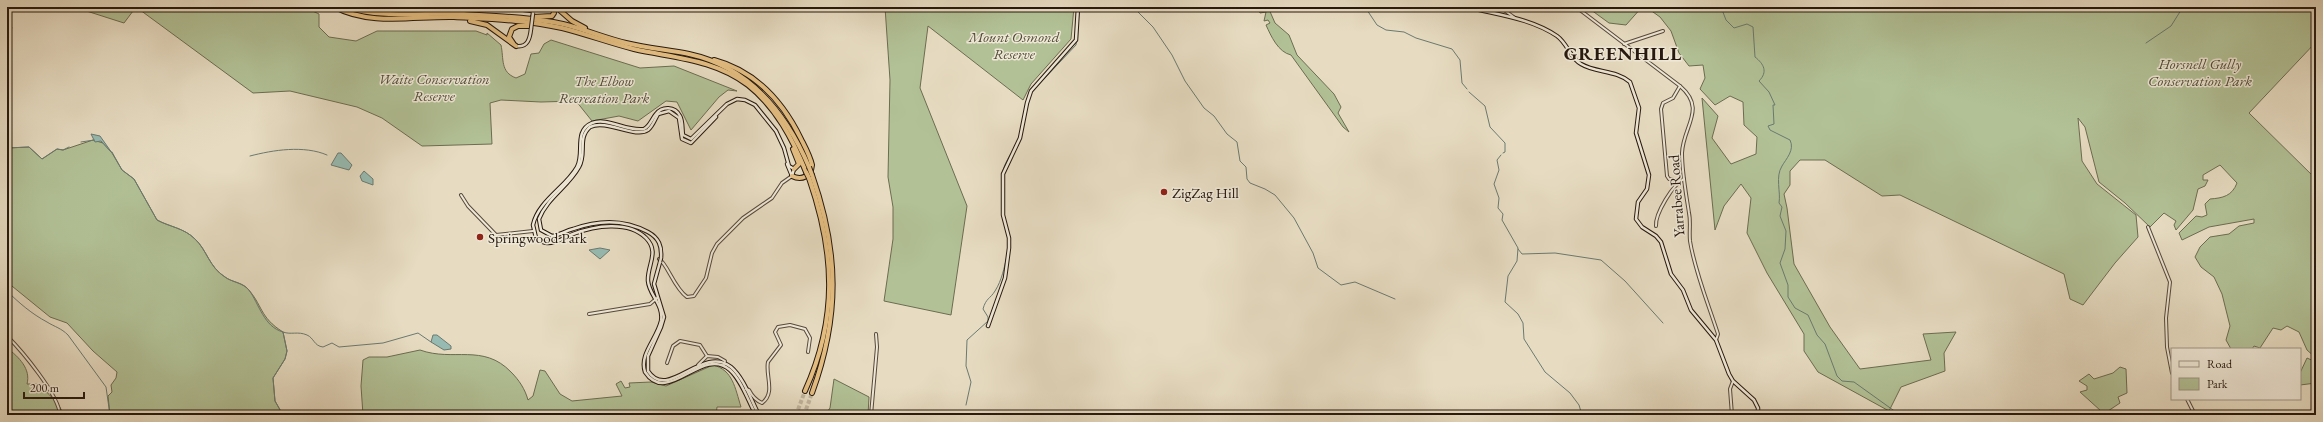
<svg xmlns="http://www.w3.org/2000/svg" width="2323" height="422" viewBox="0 0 2323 422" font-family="'EB Garamond',serif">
	<rect width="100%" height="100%" fill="#e7dcc2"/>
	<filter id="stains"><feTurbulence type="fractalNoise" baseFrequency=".005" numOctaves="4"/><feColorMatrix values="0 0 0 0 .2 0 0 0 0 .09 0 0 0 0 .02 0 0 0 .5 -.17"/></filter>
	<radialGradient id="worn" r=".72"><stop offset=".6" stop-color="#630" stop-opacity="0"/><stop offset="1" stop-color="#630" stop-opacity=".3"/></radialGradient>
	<g fill="#b2c196" stroke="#6c6c52">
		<path d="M74,7h230l15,7v13l10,10 27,4 21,-10h99l11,4v-2l14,12c3,14 -1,27 15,33l9,-4 6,-20 8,-1 5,-9 7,-4 89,28 34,-2 63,25 -9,-1 -9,7 -28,33 -14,-28 -11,-1 -28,20 -19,-5 -27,5 -16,-20 -35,1 -40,-2 -11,3 2,41 -70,2 -40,-28 -25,-11 -67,-16 -37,2 -117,-86 -12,16z"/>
		<path d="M885,7h189l-3,32 -40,45 -8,16 -95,-74 -8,62 47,118 -16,109 -67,-14 9,-62v-32l-5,-30 2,-97z"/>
		<path d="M1257,7h11l7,16 14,12 8,20 37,39 7,13 -3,6 11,19 -6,-5 -52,-72c-13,-3 -20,-19 -25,-30l4,-2 -2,-3 -4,1 2,-9 -6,1z"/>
		<path d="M1587,7h55l-16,18 -17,-2z"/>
		<path d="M1646,7h670v35l-67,71 67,66v179l-9,-8 -8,-18 -12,-6 -6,4 -8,-2 -13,20 -6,-2 -2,3h-21l-5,-9 4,-14 -8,-32 -8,-17 -13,-10 -6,-10 5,-10 10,-10 19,-3 10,-8 15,-3v-4l-45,8 -27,13 -3,-7 17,-17 6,1 5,-2 -2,-11 5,-5c13,-1 22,-3 27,-16l-17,-18 -17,10v5h5l-3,6 -7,3 -5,21 -17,20 -2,-5 2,-4 -12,-8 -14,14 -25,-24 -26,-21 -14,-55 -7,-9 4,43 15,23 39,31 2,22 -23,26 -32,42 -13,-6 -6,-25 -164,-79 -18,1 -57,-36h-25l-10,11v14l-6,9 3,14 7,56 36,63 30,42 71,-9 -8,-26 33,-2 -12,21 1,18 -44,16 -12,24 -71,-39 -14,-21v-17l-37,-61 -20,-40 4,-35 -10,-14 -17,22 -9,24 -13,-132 16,18 -6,22 19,26 25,-10 1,-17 -13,-12 -1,-23 -13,-6 -15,9 -15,-16 5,-11 -2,-13 -14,1 -10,-13 -8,-22 -11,-14z"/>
		<path d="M93,140l10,3 9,10 10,17 12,9 23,41c13,7 27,8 38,19 12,11 14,28 30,38 6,5 16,5 22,11 16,17 12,29 36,44l4,19 -2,8 -12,19 2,23 8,14h-173l-2,-19 4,-4 -1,-7 5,-7 1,-6 -24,-21 -26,-28 -17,-6 -43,-35v-134l22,-1 13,12 15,-10 6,1z"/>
		<path d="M7,348c12,9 24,21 20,36h13c7,11 20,17 23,31h-56z"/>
		<path d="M420,350c33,12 63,-7 91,22 8,8 14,17 17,28l5,-4 7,-26 5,1 15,23 12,7 50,-5 -6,-12 5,-3 4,7 5,-1 -1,-4 22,-1 15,4 47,-21c20,5 22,23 28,42h-24l-1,8h-353l-2,-29 2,-26 6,-3h18z"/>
		<path d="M2307,358l9,4v21l-16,2v-12z"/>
		<path d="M2120,367l6,2 1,24 -9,4 2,6 -12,8h-7l-21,-19 7,-2v-4l-8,-5 10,-7 5,5 19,-6z"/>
		<path d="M834,379l35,18 -1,18h-43l5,-7z"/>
	</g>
	<g fill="#97bcb3" stroke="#6a7a71">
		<path d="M91,134l9,2 12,17 -11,-12 -6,1z"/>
		<path d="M338,153h3l11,12 -3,5 -18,-5z"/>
		<path d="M364,171l9,8v6l-11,-4 -2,-5z"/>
		<path d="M600,248l10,2 -10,9 -11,-9z"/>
		<path d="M433,335h4l14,11v3l-7,1 -13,-8z"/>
	</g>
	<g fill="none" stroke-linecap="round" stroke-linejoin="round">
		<g stroke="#6a7a71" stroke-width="1">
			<path d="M1133,7l20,20 19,28 13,26 19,27 10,8 13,18 10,8 3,19 6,6 1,12 3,4 15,6 10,6 19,23 19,35 5,15 23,17 14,-3 40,17"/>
			<path d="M1365,7l12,18 9,5 18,2 12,6 36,11 8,11 2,23 5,6"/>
			<path d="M1721,7l5,13 8,8 13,-4 6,3 2,30c9,7 13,15 4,24l10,11 6,13h-2l1,19 -6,2 2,4 20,10c5,10 -4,19 -8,26 -7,11 -1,26 -3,37l3,4 -2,9 6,15 -1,18 -5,14 8,22v12l7,11 13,7 9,20 8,9 12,32 5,5 12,1 46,33"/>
			<path d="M7,36l5,-8"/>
			<path d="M2146,43l25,-17 12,-19"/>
			<path d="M1042,81l34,-36 2,-19"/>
			<path d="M1469,92l16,14 5,21 15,16v9l-2,1"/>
			<path d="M81,142l13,-2"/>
			<path d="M7,148l22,-1 13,12 15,-10 6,1 6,-3"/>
			<path d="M112,152l10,18 12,9 23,41c13,7 27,8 38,19 12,11 14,28 30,38 7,5 18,6 24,13 10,14 15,37 34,42 8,3 15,-1 24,3 7,3 7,11 16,12l9,-4 7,4 44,-4 35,-10 13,9"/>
			<path d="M1501,155l-4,5 2,10 -5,14 5,14 -1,10 5,6 -1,6 16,28 -1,13 -9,15 -3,26 13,12 5,9 1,16 21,33 25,21 9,12 3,10"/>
			<path d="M250,156c23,-6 54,-11 77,-1"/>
			<path d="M1002,194c-2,-22 1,-28 13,-47"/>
			<path d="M1518,249l4,5 33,-1 46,7 24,21 38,42"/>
			<path d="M7,291c12,12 25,23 40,31 8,5 14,6 21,13l38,52 4,28"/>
			<path d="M283,332l4,19 -2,8 -12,19 2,23 8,14"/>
			<path d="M966,405l5,-23 -5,-16 1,-26 21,-19v-4l-5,-8c3,-11 7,-10 12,-18 7,-11 9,-23 12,-35"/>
		</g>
		<g stroke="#c0b59e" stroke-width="4" stroke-dasharray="4 2" stroke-linecap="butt">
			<path d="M796,415l9,-24"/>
			<path d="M804,415l8,-22"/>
		</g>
		<defs>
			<g id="street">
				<path d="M1500,7l15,11"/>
				<path d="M1576,7l104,79c27,23 3,40 2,67 0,20 4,40 7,60 2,9 0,18 1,28 5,31 18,62 28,93l-2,6"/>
				<path d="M1624,44l39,-13"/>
				<path d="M1680,86l-7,12 -10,5 -2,6 6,67 2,3 11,2"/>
				<path d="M461,195l7,11 28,29 37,-4"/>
				<path d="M1656,226c-1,-12 17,-42 28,-47"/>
				<path d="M2148,227l22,55 -4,36 1,29 5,26"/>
				<path d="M659,259c8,4 15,29 28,38l7,-1 12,-18 6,-25 5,-9 26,-26 29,-20 10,-15 10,-7"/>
				<path d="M589,314l61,-10 7,-6"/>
				<path d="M7,336c15,15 52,59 53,79"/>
				<path d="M667,363l6,-17 7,-5 20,4 7,11"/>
				<path d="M698,365l9,-9 11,1 7,4 -1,3"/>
				<path d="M746,389l3,1c3,6 6,10 13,13 14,-10 3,-28 6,-41l13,-17 -6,-13 3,-5 12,-2 15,4 5,9 -2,14"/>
				<path d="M2187,399l8,16"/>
				<path d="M871,415l6,-68 -1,-13"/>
				<path d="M1732,415l-2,-26 3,-8"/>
			</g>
			<g id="secondary">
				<path d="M503,7l29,4"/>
				<path d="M1467,7c31,8 63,11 90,29 11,8 13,22 24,28 15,9 35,6 49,18l9,26 -3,25 13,42 -2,14 -9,13 -2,17 6,8 14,9 5,6 10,32 12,16 8,20 25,30 13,34 4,7 21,19 4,8v7"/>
				<path d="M516,46c12,2 14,-8 15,-17"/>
				<path d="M787,164l5,12"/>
				<path d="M661,258c1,-12 -2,-20 -13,-26 -24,-13 -50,-12 -75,-3 -8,2 -13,6 -21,7l-11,-6 -2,-11c8,-21 30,-33 40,-52 8,-13 -2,-29 11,-40 17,-8 45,12 58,3 5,-4 7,-11 10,-16l11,-3 10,7 3,21 9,4 25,-26"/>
				<path d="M660,262l-6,22 10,33 -3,10 -13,29v15c20,31 54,-27 83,-4 13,11 20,33 28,48"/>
				<path d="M988,326l17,-48 4,-30v-10l-6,-23v-41l17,-36 7,-35 4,-12 45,-51 2,-33"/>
				<path d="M756,415c-8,-14 -14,-34 -26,-45 -28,-25 -62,37 -85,2 -6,-18 12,-33 16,-51 3,-16 -12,-26 -13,-40 -1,-16 12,-29 -2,-43 -18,-18 -52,-12 -73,-4 -8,3 -17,10 -26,9 -4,0 -7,-3 -11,-5l-3,-13c5,-24 33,-38 44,-58 8,-14 -4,-36 15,-44 16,-6 35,9 52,6 6,-3 7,-9 12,-15 6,-8 19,-8 24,2 3,5 2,13 3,19l8,4 36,-35 10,-5 8,1 10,5 21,26 8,17 5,18 5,3 -2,7"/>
			</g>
			<g id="highway">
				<path d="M335,7c35,19 80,9 119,10 35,2 73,3 108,11 24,6 48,15 72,21 40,9 80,10 114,36 28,22 45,55 58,87"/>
				<path d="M346,7c37,12 79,5 118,7 32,2 66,3 99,10 21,5 42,14 63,19 21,5 42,7 63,11 60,13 97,59 120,113"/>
				<path d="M556,7l16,14 13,7"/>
				<path d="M532,10l10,-3"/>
				<path d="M533,17l19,-1 2,-3 -1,-6"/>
				<path d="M470,21l17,4 29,21"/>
				<path d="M513,43l-4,-6 3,-8 6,-3h12"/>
				<path d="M714,60c41,11 69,42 87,79 4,8 9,17 11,26 -1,11 -10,16 -20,11"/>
				<path d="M793,149l6,15 -5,5"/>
				<path d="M812,175c27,77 28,141 0,218"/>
				<path d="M805,391c33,-73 30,-138 4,-213"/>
			</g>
		</defs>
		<use href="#street" stroke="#56493c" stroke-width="4"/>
		<use href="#secondary" stroke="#26180f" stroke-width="4.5"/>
		<use href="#highway" stroke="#26180f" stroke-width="6"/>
		<use href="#street" stroke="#efe8d7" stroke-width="2"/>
		<use href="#secondary" stroke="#efe8d7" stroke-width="2.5"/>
		<use href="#highway" stroke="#e4be81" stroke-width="4"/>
		<defs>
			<g id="secondary-bridge">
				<path d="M531,29l2,-16"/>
				<path d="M660,262l1,-4"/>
			</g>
			<g id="highway-bridge">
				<path d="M809,167l3,8"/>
				<path d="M806,172l3,6"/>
			</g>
		</defs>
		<use href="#secondary-bridge" stroke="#26180f" stroke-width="4.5" stroke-linecap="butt"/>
		<use href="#highway-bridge" stroke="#26180f" stroke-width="6" stroke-linecap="butt"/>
		<use href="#secondary-bridge" stroke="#efe8d7" stroke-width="2.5"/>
		<use href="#highway-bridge" stroke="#e4be81" stroke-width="4"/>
	</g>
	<g fill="#8f2418" stroke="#efe8d7" stroke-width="1.5">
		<circle cx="1164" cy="192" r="4"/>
		<circle cx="480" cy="237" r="4"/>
	</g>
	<g text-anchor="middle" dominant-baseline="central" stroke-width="3" stroke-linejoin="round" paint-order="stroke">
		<g font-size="15" font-style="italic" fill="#504b38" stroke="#efe8d7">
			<text x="1014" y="36">Mount Osmond<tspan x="1014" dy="17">Reserve</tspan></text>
			<text x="2200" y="63">Horsnell Gully<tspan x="2200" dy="17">Conservation Park</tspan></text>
			<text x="434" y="78">Waite Conservation<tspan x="434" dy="17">Reserve</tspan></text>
			<text x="604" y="80">The Elbow<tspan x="604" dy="17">Recreation Park</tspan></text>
		</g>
		<g font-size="15" fill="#26180f" stroke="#efe8d7" text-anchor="start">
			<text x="1172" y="192">ZigZag Hill</text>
			<text x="488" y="237">Springwood Park</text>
		</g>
		<g font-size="15" fill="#26180f" stroke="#efe8d7">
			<text transform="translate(1676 196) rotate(-94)">Yarrabee Road</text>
		</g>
		<g font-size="19" font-weight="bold" letter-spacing="1" fill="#26180f" stroke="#efe8d7">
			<text x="1623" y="53">GREENHILL</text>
		</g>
	</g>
	<rect width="2323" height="422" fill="none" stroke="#e7dcc2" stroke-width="24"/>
	<rect x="8" y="8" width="2307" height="406" fill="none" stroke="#26180f" stroke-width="2"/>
	<rect x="12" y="12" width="2299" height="398" fill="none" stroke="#26180f"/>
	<rect x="2171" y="348" width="130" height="52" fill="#efe8d7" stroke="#9f9587"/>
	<rect x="2179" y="361" width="20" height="6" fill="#efe8d7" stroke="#9f9587"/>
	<text x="2207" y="368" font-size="12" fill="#26180f">Road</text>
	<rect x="2179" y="378" width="20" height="12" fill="#b2c196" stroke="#9f9587"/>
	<text x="2207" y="388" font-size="12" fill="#26180f">Park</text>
	<path d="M24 392v6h60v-6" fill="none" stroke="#26180f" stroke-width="2"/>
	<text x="30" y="392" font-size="12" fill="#26180f" stroke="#efe8d7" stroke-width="3" paint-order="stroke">200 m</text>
	<rect width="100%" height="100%" filter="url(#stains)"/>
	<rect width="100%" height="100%" fill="url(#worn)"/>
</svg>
